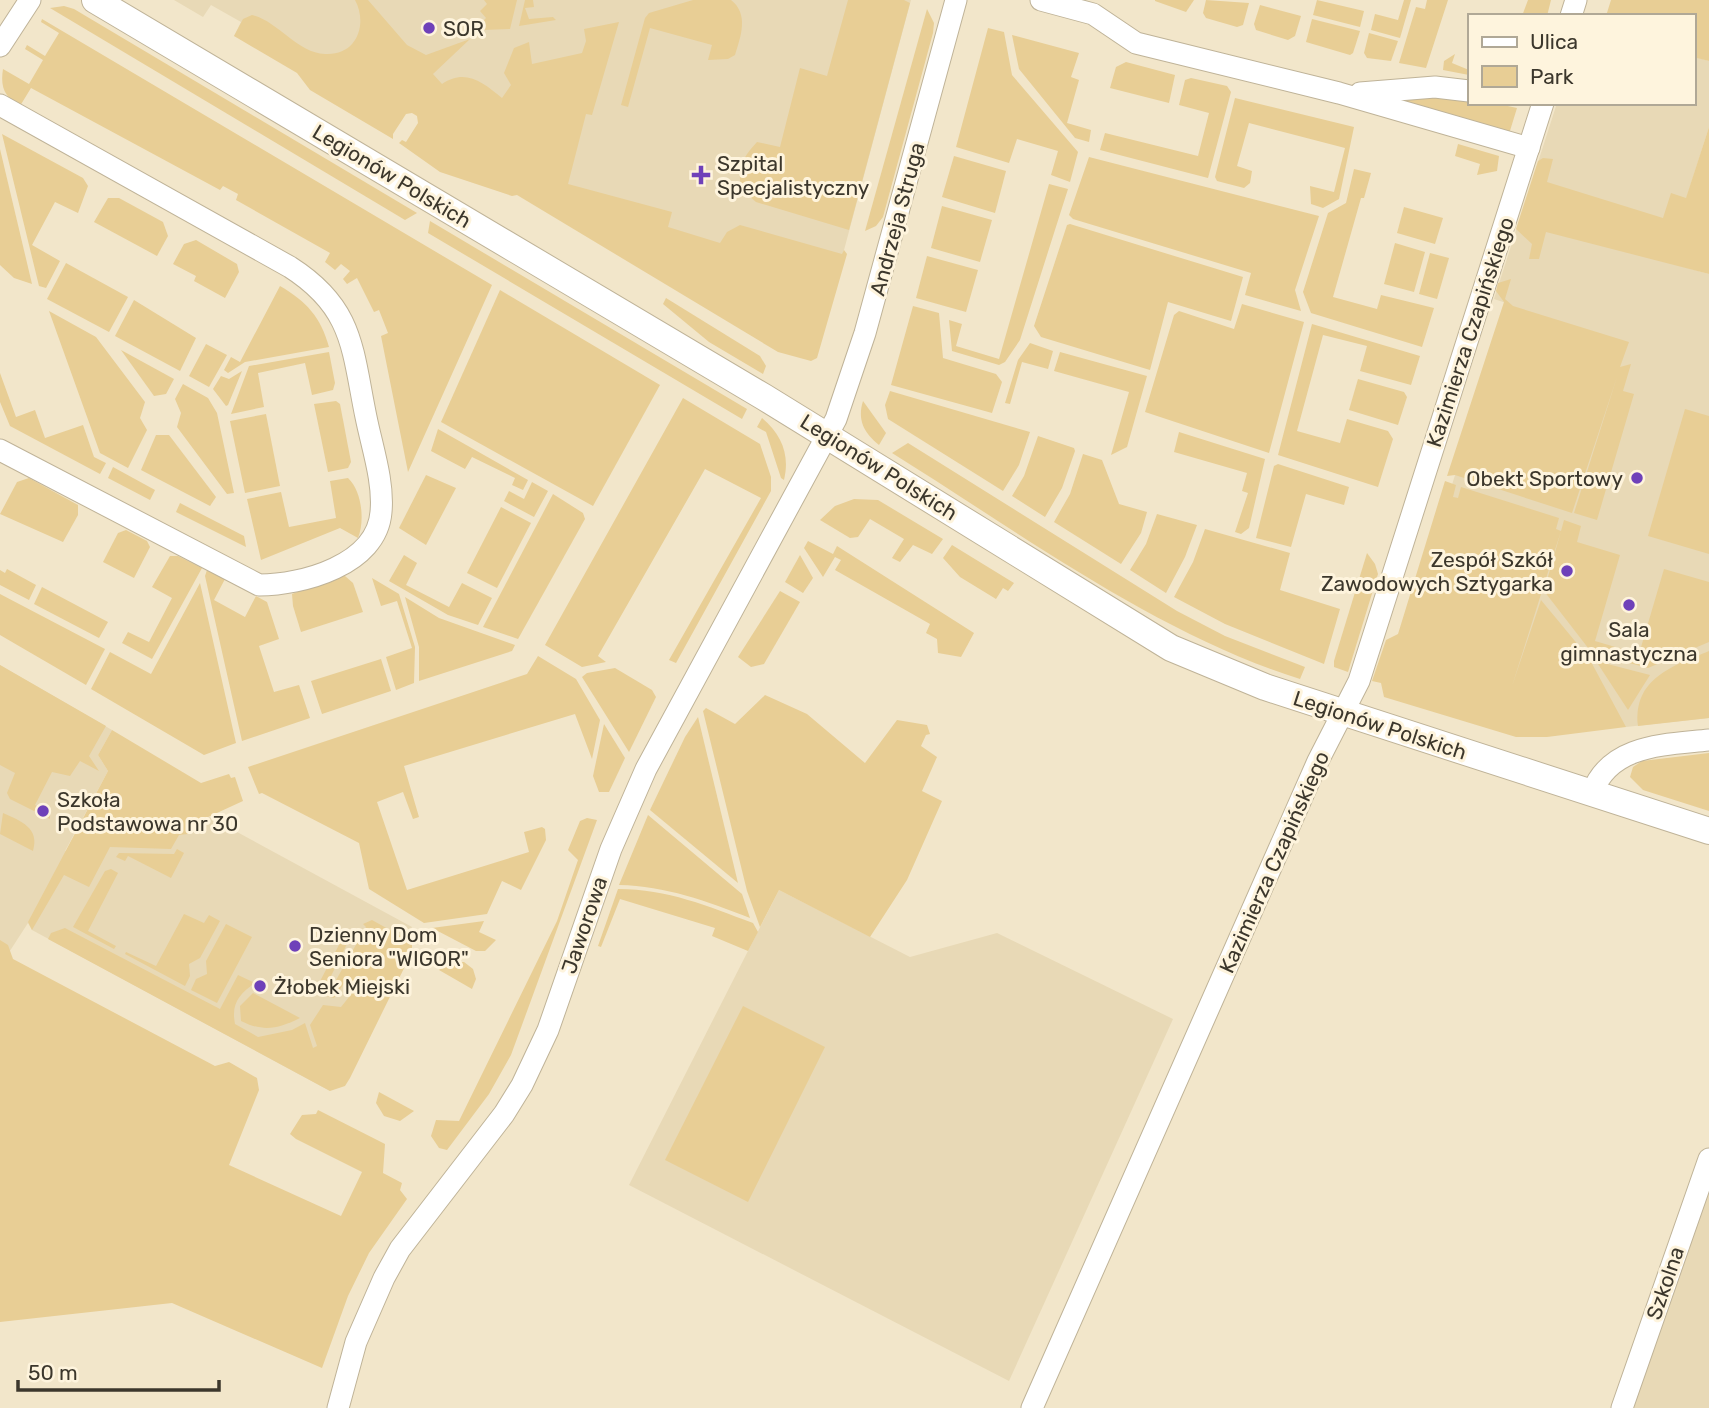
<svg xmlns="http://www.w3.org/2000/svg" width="1709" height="1408" viewBox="0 0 1709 1408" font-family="Rubik,sans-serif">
	<rect width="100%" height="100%" fill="#f2e6ca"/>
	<g fill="#e8d9b6">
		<path d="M174,0h737l-71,265 -33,58 -332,-185 -241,-102 7,-14 -30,-17 -8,12z"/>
		<path d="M1693,56l16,5v66l-43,135 43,12v444l-83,9 -229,-68 112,-355 -15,-5 63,-196h136z"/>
		<path d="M0,665l112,65 -14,25 10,16 -43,80 124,-45 223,121 -82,164 -298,-161 -4,-7 -24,37 -4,-4z"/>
		<path d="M779,890l131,67 87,-24 176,86 -164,362 -380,-196z"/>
		<path d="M1709,1191v217h-76z"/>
	</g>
	<g fill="#e8ce95">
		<path d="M355,0h13l39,45 19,10 44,-16 -37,35 9,10c23,-16 41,-2 60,14l9,-13 -7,-12 10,-25 15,-6 3,22 50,-11 4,-12 -2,-12 35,-7 -27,93 -6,-1 -18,70 104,28 -4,15 52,16 7,-11 13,-7 102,29 2,-4 3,4 -30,104 -6,3 -33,-9 -261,-157 -5,1 -72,-24 -41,-29 3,-3 4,2 12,-19 -1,-7 -5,-3 -6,1 -13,20v5l-83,-49 -13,-17 -63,-37 9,-17 9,-4c26,6 45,38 73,39 32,2 43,-30 30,-54z"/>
		<path d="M484,0h33l-7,29 -27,1 2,-4 -4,-3 5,-5 -6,-7 7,-7z"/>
		<path d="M525,0h8l1,7 -9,1 4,11 24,-2 3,3 -37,6z"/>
		<path d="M693,0h38c18,14 10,36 4,55l-7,4 -20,1 4,-15 -62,-17 -22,79 -7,-2 24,-87 4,-5z"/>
		<path d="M848,0h56l6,3 -61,227 -93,-28 -14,-12c-6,-21 1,-33 15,-48l23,5 20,-79 27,8z"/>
		<path d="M1194,0l-8,12 -31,-11v-1z"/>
		<path d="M1206,0l43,3 -6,22 -6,2 -31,-9 -3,-5z"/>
		<path d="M1317,0l47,11 -4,16 -47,-12z"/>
		<path d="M1404,0h7l-11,38 -29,-8 4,-16 23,6z"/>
		<path d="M1427,0h21l-22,68 -27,-5 17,-56 9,2z"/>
		<path d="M1528,0h23l-4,16h-25z"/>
		<path d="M1611,0h98v61l-16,-4v-41h-87z"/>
		<path d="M1260,5l41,11 -6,20 -7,4 -32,-10 -2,-6z"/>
		<path d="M64,6l10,3 343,204 -12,7 -355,-212z"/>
		<path d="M927,9l7,14 -1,10 -50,184 -7,9 -11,5z"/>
		<path d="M42,19l450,266 -84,187 -27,-136 7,-3 -9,-23 -5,2 -17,-34 -10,6 -4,-5 7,-8 -9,-7 -6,6 -10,-8 5,-9 -94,-53 2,-6 -15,-8 -3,4 -189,-102 -11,18c-15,-9 -20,-18 -17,-37l26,15 14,-24 -18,-11 2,-4 18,11 14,-23 -18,-11z"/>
		<path d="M1312,19l48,12 -7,22 -3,2 -44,-13z"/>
		<path d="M988,28l16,4 8,43 66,77 -8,30 -19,-7 7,-24 -41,-12 -8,24 -53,-16z"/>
		<path d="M1369,33l29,8 -7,20 -24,-3 -3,-5z"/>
		<path d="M1012,35l67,18 -8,24 8,3 -12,43 24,7 -2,12 -14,-4 -56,-69z"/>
		<path d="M1455,54l-3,9 17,7v5l-26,-5 1,-9z"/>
		<path d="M1126,62l49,13 -6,28 -59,-15 6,-21z"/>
		<path d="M1191,78l36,8 4,6 -23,86 -108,-28 5,-17 93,23 11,-43 -30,-8 6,-25z"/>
		<path d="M1429,95l40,4v4h25l23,5 -8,26 -116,-34z"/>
		<path d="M1235,98l119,29 -15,72 -16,9 -12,-4 -1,-18 24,6 11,-44 -96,-25 -12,43 15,5 -2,12 -6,5 -27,-7 -2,-4z"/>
		<path d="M1709,127v147l-163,-42 -7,27h-10l3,-15 -16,-15 22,-68 5,-3 10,1 -6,23 116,36 8,-25 15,5z"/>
		<path d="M2,134l81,44 5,8 -10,27 -23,-11 -23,43 28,16 -14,27 -7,-2z"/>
		<path d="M1458,144l41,12 -2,15 -20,4 3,-11 -25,-8z"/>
		<path d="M0,149l32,135 -18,-6 -14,-13z"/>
		<path d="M954,156l52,15 -11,42 -53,-16z"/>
		<path d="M1089,157l230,59 -24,74 6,21 -56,-16 6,-22 -178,-54 -4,-4z"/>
		<path d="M1354,169l17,4 -7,25h-3l-28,99 44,12 4,-14 53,13 -12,39 -111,-34 -8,-21 25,-79 18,-10z"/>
		<path d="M1049,184l19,5 -48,151 -15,22 -6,3 -47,-14 -3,-31 13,4 -6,22 43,13z"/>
		<path d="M108,198h11l44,24 5,14 -11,20 -63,-34z"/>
		<path d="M942,206l50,14 -12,42 -49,-14z"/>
		<path d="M1404,207l39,11 -8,26 -38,-11z"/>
		<path d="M430,221l317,188 -5,10 -314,-186z"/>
		<path d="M1070,224l173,53 -12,44 -63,-19 -18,68 -109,-33 -7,-11 33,-101z"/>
		<path d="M196,240l41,24 2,8 -14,26 -31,-17 2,-5 -23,-12 11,-20z"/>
		<path d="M1395,243l30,9 -11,40 -30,-8z"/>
		<path d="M1430,253l19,5 -12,41 -18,-5z"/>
		<path d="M927,256l51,14 -12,42 -50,-14z"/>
		<path d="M66,263l62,34 -19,35 -62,-33z"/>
		<path d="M1511,279l-6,20 8,7 116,36 -9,25 11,-3 -8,27 11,3 -37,126 -23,-7 43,-136 -45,136 -117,-38 -8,1 57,-174 -8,-11 2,-8z"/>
		<path d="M280,286c26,15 41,31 49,61l-84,15 -17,11 -4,-3 7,-13 9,5z"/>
		<path d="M500,290l160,95 -67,121 -152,-84z"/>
		<path d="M666,298l94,58 6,10 -3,8 -54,-32 -46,-38z"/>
		<path d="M134,300l62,38 -16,33 -65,-35z"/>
		<path d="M1242,304l62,18 -35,131 -124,-41 29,-97 5,-4 55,18z"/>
		<path d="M913,306l26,7 4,45 53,16 6,8 -10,31 -101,-28z"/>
		<path d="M49,311l47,26 49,65 -5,16 7,12 -19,38 -28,-15z"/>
		<path d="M1312,324l108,32 -9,29 -51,-14 7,-25 -44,-11 -26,96 43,12 7,-24 41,12 5,8 -15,48 -100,-32z"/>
		<path d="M1030,343l23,8 -5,18 -26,-7 -12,42 -5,-1 13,-43z"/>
		<path d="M206,344l21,11 -18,32 -20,-11z"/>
		<path d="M121,350l53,29 -8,15 -12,2z"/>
		<path d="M329,352l6,31 -2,7 -21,5 -7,-32 -47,10 6,34 -33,7 18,-48z"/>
		<path d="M1060,352l87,24 -20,71 -16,8 18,-63 -75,-21z"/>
		<path d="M242,371l-14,34 -2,1 -13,-17 8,-13 8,3z"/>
		<path d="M0,373l16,44 19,-7 10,28 38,-13 11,32 12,6 -6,11 -90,-48 -10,-24z"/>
		<path d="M1358,379l46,13 3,5 -9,28 -49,-15z"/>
		<path d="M183,384l25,14 9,15 17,80 -7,1 -50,-67 4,-14 -6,-14z"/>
		<path d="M890,391l140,41 -11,33 -16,26 -115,-72 -3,-14z"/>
		<path d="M683,398l77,46 11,33v14l-95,172 -7,-3 92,-162 -56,-29 -107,187 8,6 -24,5 -37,-22z"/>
		<path d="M336,401l4,3 11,58 -3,6 -20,4 -14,-68z"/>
		<path d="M863,401l23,32 -7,12c-15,-12 -22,-25 -16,-44z"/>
		<path d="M1685,409l24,7v138l-61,-18z"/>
		<path d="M266,414l14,72 -35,7 -15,-72z"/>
		<path d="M762,418c20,17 28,37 22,62l-3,-2 -15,-46 -9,-5z"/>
		<path d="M438,429l90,51 -5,10 -11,-5 3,-7 -43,-21 -7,12 -34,-18z"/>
		<path d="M1179,432l86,27 -16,69 -8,6 -6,-2 13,-39 -6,-2 5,-18 -73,-21z"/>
		<path d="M156,435h13l47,62 -6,9 -69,-36z"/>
		<path d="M1038,436l36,12 1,3 -13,37 -17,29 -33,-21 12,-20z"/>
		<path d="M908,443l269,168 48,25 80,31 -5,12c-145,-46 -278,-145 -408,-226z"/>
		<path d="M1083,454l19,6 17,44 28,8 -6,21 -20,31 -67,-42 16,-28z"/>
		<path d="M1278,464l71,23 -5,18 -38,-11 -15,53 -35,-9 18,-72z"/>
		<path d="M113,467l42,23 -5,10 -42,-22z"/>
		<path d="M426,475l30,13 -30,57 -27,-17z"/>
		<path d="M29,478l49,27v10l-15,27 -63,-28 17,-32z"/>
		<path d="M348,478c14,13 17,43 10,60l-18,-10 -79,32 -14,-61 34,-7 8,35 47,-9 -6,-37z"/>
		<path d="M1445,481l11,4 -3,12 5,1 3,-11 98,31 -3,11 5,2 3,-11 17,6 -4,16 43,13 -25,86 44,13 25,-85 45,13v60l-61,26 -56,-15 -48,-62 17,-60 -49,155 29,-86 48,58 37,69 -79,10h-31l-132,-40 -3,-14 -9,-2 14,-41 12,-6z"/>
		<path d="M532,482l16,9 -14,26 -30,-16 5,-10 15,8z"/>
		<path d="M553,494l30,19 2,6 -67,120 -35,-12z"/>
		<path d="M854,499l24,1 65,39 -11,15 -19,-9 -13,17 -8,-4 12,-19 -34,-20 -12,18 -8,1 -30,-18 15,-14z"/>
		<path d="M180,503l64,33 2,11 -70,-35z"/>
		<path d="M501,507l30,16 -34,65 -30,-15z"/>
		<path d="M1157,514l40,11 -12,32 -19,36 -36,-23 16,-26z"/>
		<path d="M1205,529l85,24 -10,37 60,19 -16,55 -99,-40 -51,-27 19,-35z"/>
		<path d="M126,530l21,11 3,6 -16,31 -31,-16 15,-29z"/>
		<path d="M808,541l25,13 4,-8 137,87 -13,24 -23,-4 -1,-14 -11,-6 4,-9 -95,-54 6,-10 -6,-3 -12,20 -19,-29z"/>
		<path d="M952,545l62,38 -6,8 -5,-3 -7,11 -36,-22 -17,-19z"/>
		<path d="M1367,553l8,11 3,10 -30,98 -14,-5v-6z"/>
		<path d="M404,555l13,8 -11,22 43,22 13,-24 30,15 -14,27 -30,-10 -59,-34z"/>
		<path d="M800,555l13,23 -10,15 -18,-11z"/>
		<path d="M170,556h8l24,12 -50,91 -30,-16 6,-11 21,10 23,-44 -20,-11z"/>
		<path d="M7,569l29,16 -7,15 -29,-15v-15l5,3z"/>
		<path d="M207,570l18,9 -11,21 31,17 11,-21 11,6 12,37 -20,7 15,46 25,-7 11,33 -68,23 -37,-165z"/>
		<path d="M338,576h7l8,7 10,29 -62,20 -8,-26 -1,-12z"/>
		<path d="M372,578l27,16 16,53 -1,36 -18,7 -10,-33 26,-9 -15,-47 -16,5z"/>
		<path d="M200,583l36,160 -32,12 -113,-66 19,-37 41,22z"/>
		<path d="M42,587l66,35 -9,16 -65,-34z"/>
		<path d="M780,591l20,11 -36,62 -13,3 -13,-10z"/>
		<path d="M0,594l105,55 -19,36 -86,-50z"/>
		<path d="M405,597l34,21 76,27 -3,6 -93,30v-34z"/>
		<path d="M1709,651v67l-71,8c-5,-48 35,-60 71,-75z"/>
		<path d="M538,656l38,23 24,41 -8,39 -17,-45 -171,52 15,51 -6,2 -10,-27 -26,10 30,88 122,-38 -5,-20 18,-5 3,2 1,11 -25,50 -19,-9 -15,33 -63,9 -55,-34 -10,-46 -97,-50 -3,1 -11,-27 279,-93z"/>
		<path d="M381,659l10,32 -69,23 -11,-33z"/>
		<path d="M1596,661l54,14 -22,35z"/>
		<path d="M0,665l106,61 -17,30 10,15 -19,-10 -10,15 -18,-4 -17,33 15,8v6l-40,-20 -3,-6 8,-20 -15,-8z"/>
		<path d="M615,668l37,22 4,7 -27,55 -47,-75 5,-4z"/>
		<path d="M765,695l42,19 58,49 32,-43 30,5 3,9 -4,1 -5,11 16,11 -15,34 20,10 -35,79 -37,57 -91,-47 -19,37 -13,-36 -44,-180 3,-3 29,16z"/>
		<path d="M698,717l40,166 -88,-73 35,-73z"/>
		<path d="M604,724l21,34 -16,34h-10l-6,-16z"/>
		<path d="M112,730l89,53 28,-9 2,4 4,-1 8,24 -50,23 -5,10 -9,1 -8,14 -61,-2 -21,40 -25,-12 -32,55 -4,-8 80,-151 -10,-16z"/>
		<path d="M1709,753v58l-66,-21 -13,-13 3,-10 9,-6z"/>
		<path d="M3,813c18,8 37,15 30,38l-33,-17z"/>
		<path d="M648,815l94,79 8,24c-44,-17 -84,-32 -131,-33z"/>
		<path d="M587,818l10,2 -86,235 -22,39 -42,56 -8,-2 -8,-12 5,-16 23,1 98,-200 21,-61 -10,-10 12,-29z"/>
		<path d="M177,849l7,4 -13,25 -43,-22 -3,5 -9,-4 3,-4 55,1z"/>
		<path d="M111,869l7,4 -30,58 28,15 -2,3 -41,-22 32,-56z"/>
		<path d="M618,889c50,0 89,17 135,34l5,9 -10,19 -36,-15 3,-8 -95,-29 -19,48 -3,-1z"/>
		<path d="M184,914l20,9 5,-8 11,6 -20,37 -11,6 1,12 -5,10 -60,-32 1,-2 30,14z"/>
		<path d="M372,920l36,20 4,4v8l-62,126 -5,8 -15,5 -282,-152 3,-6 14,-5 155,81 18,-34 17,8c-16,11 -24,21 -20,41l23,13 34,-7 13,-7 8,25 4,-2 -7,-21 13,-20 18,2 12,-15 -2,-8 -6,-2 -11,16 -7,-2 39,-69 -3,-3z"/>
		<path d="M484,921l-5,11 17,8 -11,11h-9l-44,-23z"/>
		<path d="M226,924l26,13 -35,66 -26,-13 5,-11 11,-5 -1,-13z"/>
		<path d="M0,940l8,5 5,14 202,107 14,-4 28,16 2,12 -30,75 112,51 21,-44 -66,-33 -6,-5 12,-19 14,-1 2,-4 67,34 -2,29 19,10 -2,7 7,9 -38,54 -21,43 -26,72 -150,-65 -172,19z"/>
		<path d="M341,941l6,3 -23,46 -7,-3z"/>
		<path d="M447,962h17l9,7 3,10 -4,10 -33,-19z"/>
		<path d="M253,993l47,25c-22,11 -37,14 -59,3l-1,-15z"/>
		<path d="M743,1006l82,41 -77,155 -83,-42z"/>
		<path d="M379,1092l35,19 -14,10 -16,-5 -8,-13z"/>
	</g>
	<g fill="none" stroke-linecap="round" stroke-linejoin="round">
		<defs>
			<g id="minor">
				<path d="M1041,0l52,14 43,29 203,50 190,55"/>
				<path d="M1571,16l5,-16"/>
				<path d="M0,46l30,-46"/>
				<path d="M1360,93l75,-6 34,4"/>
				<path d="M0,105l290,162c64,41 62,82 76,150 6,30 18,65 15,95 -4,53 -79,73 -122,73l-259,-135"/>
				<path d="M1592,793c18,-49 72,-48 117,-53"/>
				<path d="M338,1408l18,-66 28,-64 16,-29 104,-135 18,-29 26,-55 63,-181 35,-80 190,-350 29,-86 91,-333"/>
				<path d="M1032,1408l286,-647 41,-80 184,-578"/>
				<path d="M1622,1408l87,-249"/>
			</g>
			<path id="tertiary" d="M95,0l669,397 407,251 94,39 444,144"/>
		</defs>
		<use href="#minor" stroke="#bfb398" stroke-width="23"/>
		<use href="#tertiary" stroke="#bfb398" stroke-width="28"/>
		<use href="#minor" stroke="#fff" stroke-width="21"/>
		<use href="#tertiary" stroke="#fff" stroke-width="26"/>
	</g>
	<g fill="#6f41b9" stroke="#fef4dd" stroke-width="2.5">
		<circle cx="429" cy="28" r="7"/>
		<path d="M697.5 164.5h7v7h7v7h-7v7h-7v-7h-7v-7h7z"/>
		<circle cx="1637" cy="478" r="7"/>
		<circle cx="1567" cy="571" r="7"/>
		<circle cx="1629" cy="605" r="7"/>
		<circle cx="43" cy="811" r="7"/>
		<circle cx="295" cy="946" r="7"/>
		<circle cx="260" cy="986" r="7"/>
	</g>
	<g text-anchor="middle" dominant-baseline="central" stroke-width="6" stroke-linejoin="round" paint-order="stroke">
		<g font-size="21" fill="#3c372c" stroke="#fef4dd" text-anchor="start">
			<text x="443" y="28">SOR</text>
			<text x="717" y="163">Szpital<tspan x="717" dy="24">Specjalistyczny</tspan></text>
			<text x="1623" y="478" text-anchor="end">Obekt Sportowy</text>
			<text x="1553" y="559" text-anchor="end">Zespół Szkół<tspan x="1553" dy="24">Zawodowych Sztygarka</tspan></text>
			<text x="1629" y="629" text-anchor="middle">Sala<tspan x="1629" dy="24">gimnastyczna</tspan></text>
			<text x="57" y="799">Szkoła<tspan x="57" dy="24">Podstawowa nr 30</tspan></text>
			<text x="309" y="934">Dzienny Dom<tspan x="309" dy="24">Seniora "WIGOR"</tspan></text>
			<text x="274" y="986">Żłobek Miejski</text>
		</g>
		<g font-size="21" fill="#3c372c" stroke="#fef4dd">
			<text transform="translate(392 176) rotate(31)">Legionów Polskich</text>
			<text transform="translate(897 219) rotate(-75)">Andrzeja Struga</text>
			<text transform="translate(1470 332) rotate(-72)">Kazimierza Czapińskiego</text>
			<text transform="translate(879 467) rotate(32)">Legionów Polskich</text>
			<text transform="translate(1380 725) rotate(18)">Legionów Polskich</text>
			<text transform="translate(1274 862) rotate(-66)">Kazimierza Czapińskiego</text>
			<text transform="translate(584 925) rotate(-71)">Jaworowa</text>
			<text transform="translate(1665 1283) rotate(-71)">Szkolna</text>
		</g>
	</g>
	<rect x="1468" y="14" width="228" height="91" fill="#fef4dd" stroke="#b0a896" stroke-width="2"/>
	<rect x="1482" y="37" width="35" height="10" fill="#ffffff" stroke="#b0a896" stroke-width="2"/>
	<text x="1530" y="49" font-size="21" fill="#3c372c">Ulica</text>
	<rect x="1482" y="66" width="35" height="21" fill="#e8ce95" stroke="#b0a896" stroke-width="2"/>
	<text x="1530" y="84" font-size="21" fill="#3c372c">Park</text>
	<path d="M18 1380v10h201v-10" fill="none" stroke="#3c372c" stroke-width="3.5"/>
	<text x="28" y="1380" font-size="21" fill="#3c372c" stroke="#fef4dd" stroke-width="5" paint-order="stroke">50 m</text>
</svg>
